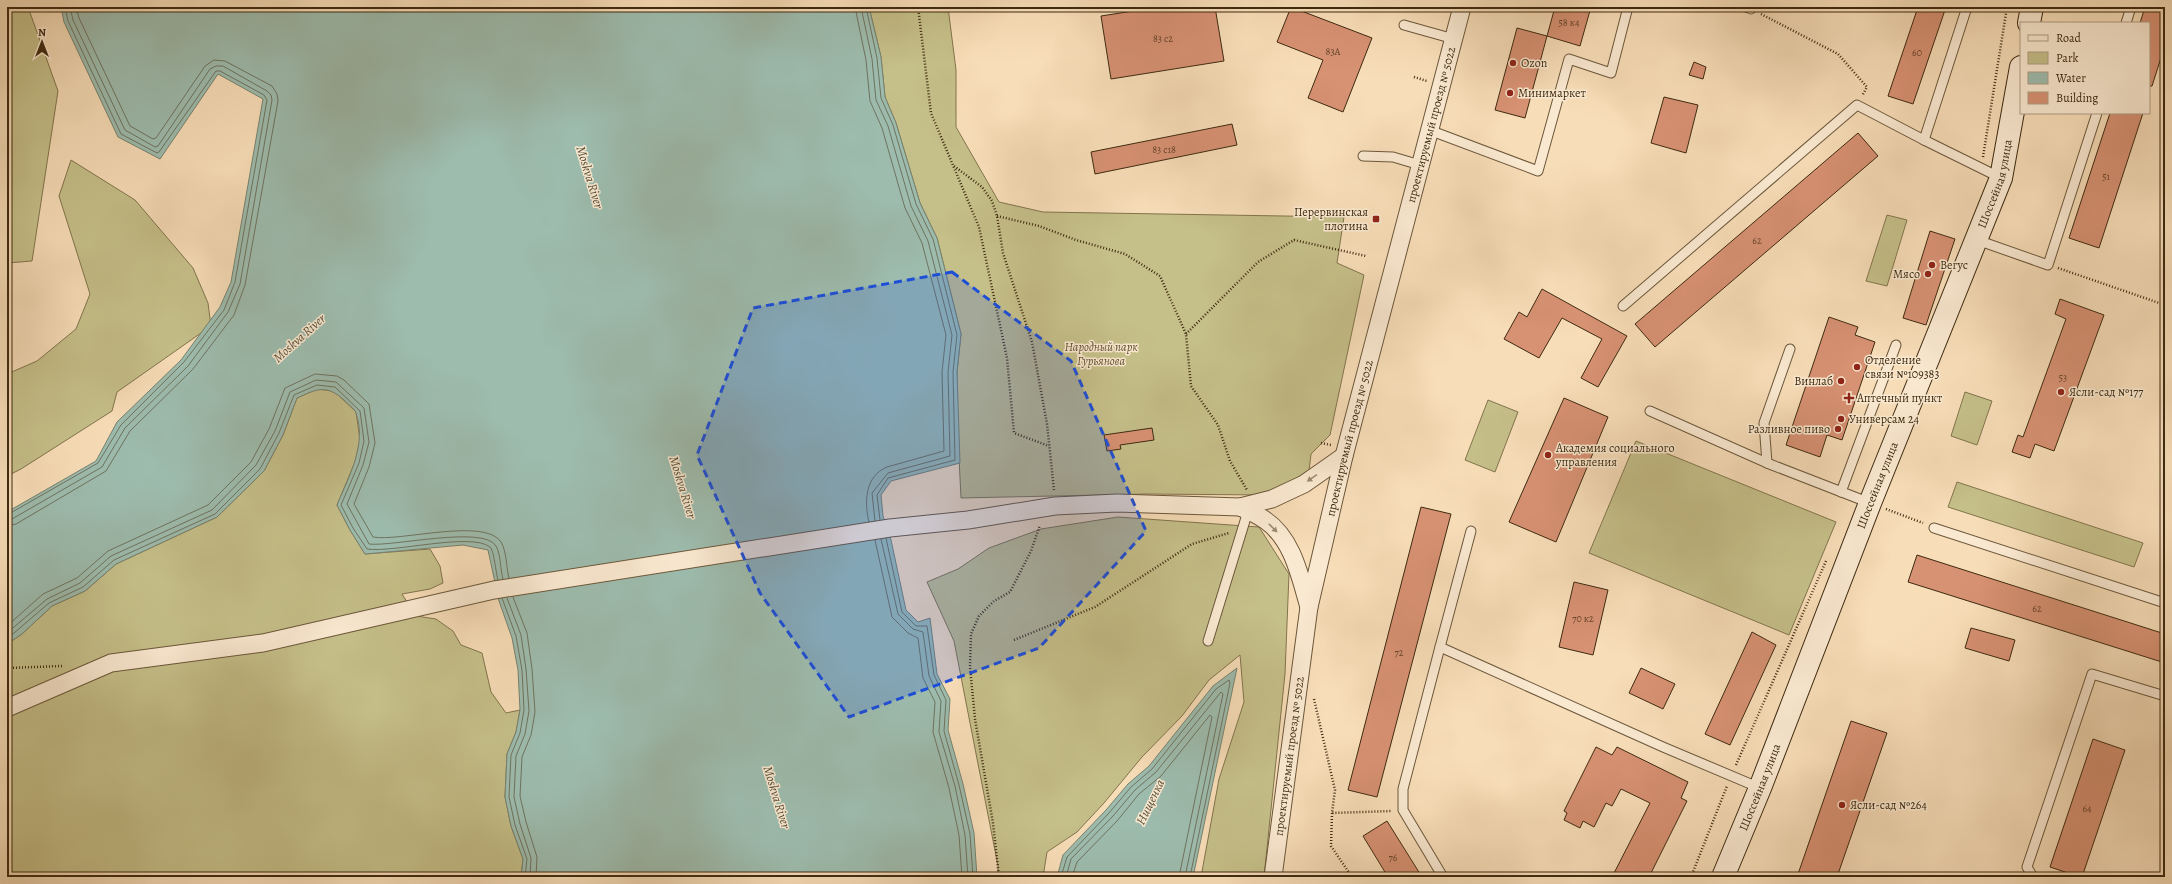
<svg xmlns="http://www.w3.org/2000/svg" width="2172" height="884" viewBox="0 0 2172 884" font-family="Alegreya,serif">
	<rect width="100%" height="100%" fill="#f7ddb8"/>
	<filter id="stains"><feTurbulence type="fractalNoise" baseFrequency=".005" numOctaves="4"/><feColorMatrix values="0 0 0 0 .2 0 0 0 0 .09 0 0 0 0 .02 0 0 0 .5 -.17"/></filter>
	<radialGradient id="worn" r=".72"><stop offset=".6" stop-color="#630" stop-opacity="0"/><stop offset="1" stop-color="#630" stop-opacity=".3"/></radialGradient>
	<g fill="#c5bf89" stroke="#82744c">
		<path d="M7,7h21l30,84 -26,170 -25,2z"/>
		<path d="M869,7h79l8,63v57l43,75 44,10 301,5 -7,46 27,12 -34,160 -19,19 -2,17 -43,24 -120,-1 -185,4 -4,-81v-45l4,-38 -24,-96 -17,-35 -24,-80 -11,-26 -4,-40z"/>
		<path d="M71,160l64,40 58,68 15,35 3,23 -94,66 -5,19 -91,58 -14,7v-102l30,-13 39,-32 14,-35 -31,-98z"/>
		<path d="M1887,215l20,5 -20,66 -21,-5z"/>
		<path d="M317,389l17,2 22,21 4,28 -5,22 -18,43 13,25 15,24 65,-5 10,17 3,17 -13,6 -28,5 14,22 20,3 17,12 8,14 21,8 9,39 15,21 14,-3 -4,22 -9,22 -2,43 6,29 12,33 -2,18h-514v-233l15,-10 30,-28 33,-15 31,-27 101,-47 47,-46 19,-36 14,-37z"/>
		<path d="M1965,392l27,9 -15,44 -26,-9z"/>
		<path d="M1488,400l30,12 -23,60 -30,-12z"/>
		<path d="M1636,441l200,81 -47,113 -200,-82z"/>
		<path d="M1957,482l186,61 -9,24 -186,-60z"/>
		<path d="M1118,517l141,10 30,47 -4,100 -21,203h-63l18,-98 25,-77 -4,-47 -31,25 -27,36 -40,41 -38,46 -27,29 -30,20 -4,25h-45v-11l-44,-225 -27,-59 31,-13 31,-21 52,-19z"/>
	</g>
	<g fill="#9dbcae" stroke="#77826f">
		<path d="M61,7h808l12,50 4,40 11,26 24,80 17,35 24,96 -4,38 3,91 -69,18 -10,14 2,21 8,24 15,70 12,12 12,-4 7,56 13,25 -2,31 15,54 11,49 3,44h-456l2,-18 -12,-33 -6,-29 2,-43 9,-22 4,-22 -2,-40 -6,-32 -13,-37 -11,-51 -25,-5 -98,9 -15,-24 -13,-25c12,-29 30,-60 19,-92 -1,-4 -8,-9 -12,-13 -18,-16 -27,-11 -47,-2l-14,37 -19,36 -47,46 -101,47 -31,27 -33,15 -30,28 -15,10v-132l89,-51 21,-39 64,-62 39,-53 11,-25 32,-183 -45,-25 -58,85 -42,-22 -54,-115z"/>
		<path d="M1237,668l-44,209h-136l6,-22 43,-45 22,-26 21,-18 64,-80z"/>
	</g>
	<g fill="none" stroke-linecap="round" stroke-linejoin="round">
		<g stroke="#6e735f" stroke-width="1">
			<path d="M855,7l11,53 4,41 12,27 23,80 17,35 24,92 -4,37 2,79 -57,16c-22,9 -23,35 -18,55"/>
			<path d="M861,7l11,52 4,41 12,26 23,80 17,35 24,94 -4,37 2,84 -62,17 -16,20 3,28"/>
			<path d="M866,7l11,51 4,40 12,27 23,79 17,35 24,96 -4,37 2,88 -67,18 -11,17 3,25"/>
			<path d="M7,515l91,-52 23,-38 63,-63 40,-52 11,-28 32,-182 -3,-5 -44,-24h-4l-57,81 -2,1 -36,-19 -53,-113 -3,-14"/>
			<path d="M7,520l5,-1 90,-52 23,-39 63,-62 40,-54 12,-28 32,-184 -1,-5 -4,-4 -44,-25h-7l-6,3 -52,77 -3,1 -30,-17 -52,-110 -3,-13"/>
			<path d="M7,526l9,-2 90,-53 24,-40 63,-62 41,-54 11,-30 33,-184 -1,-7 -5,-8 -47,-25 -11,-1 -9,6 -49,72 -3,1 -23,-13 -51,-108 -3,-11"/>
			<path d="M886,538l16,74 14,14h11l7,49 12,25 -2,31 15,54 11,49 3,43"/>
			<path d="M881,539l17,75 15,15 10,3 6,44 12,25 -2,31 16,54 10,49 3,42"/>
			<path d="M875,540l17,77 16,16 10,5 5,40 12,24 -2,30 16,56 10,47 3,42"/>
			<path d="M513,597l14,36 5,36 3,43 -4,23 -9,22 -2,39 6,26 11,35 -1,20"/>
			<path d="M502,598l14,38 6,34 2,40 -4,23 -9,22 -2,42 6,28 12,34 -2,18"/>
			<path d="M507,598l14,37 5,34 3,42 -4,23 -9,22 -2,41 6,27 11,34 -1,19"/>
			<path d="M7,626l36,-32 34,-16 31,-27 100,-46 43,-43 18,-33 16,-41 30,-14 22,2 7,4 25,24 6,39 -6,24 -15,37 19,33c26,5 112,-20 128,5 6,10 5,25 8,36"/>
			<path d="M7,633l40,-34 33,-16 31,-27 101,-46 44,-45 19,-34 15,-39 26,-12 20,2 28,26 5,34 -6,23 -16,39 22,40c23,3 115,-19 127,2 5,9 4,23 7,33"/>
			<path d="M7,639l42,-36 34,-16 31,-27 101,-46 45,-45 19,-36 15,-38 23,-10 18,2 25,24 4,30 -5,22 -18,42 12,23 14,21c27,4 104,-17 123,-2 4,3 6,27 8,33"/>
			<path d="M1061,877l6,-20 42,-44 22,-26 21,-18 64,-80 13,-9 1,3 -40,194"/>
			<path d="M1066,877l5,-18 42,-43 22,-26 21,-18 65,-80 2,2 -38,183"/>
			<path d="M1072,877l5,-15 40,-41 22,-27 22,-18 49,-61 2,2 -33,160"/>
		</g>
	</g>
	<g fill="#d79173" stroke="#3e2a10">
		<path d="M1159,7h56l9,54 -113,18 -10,-63z"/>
		<path d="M1291,7l81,31 -29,74 -35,-14 15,-38 -46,-18z"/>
		<path d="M1555,7h36l-11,39 -33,-10z"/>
		<path d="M1918,7h28l-33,97 -25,-8z"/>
		<path d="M2145,7h20v38l-13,41h-3v-63h-9z"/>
		<path d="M1517,28l30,8 -22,82 -30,-8z"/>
		<path d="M1694,62l12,5 -3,12 -14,-4z"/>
		<path d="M1664,97l34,8 -12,48 -35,-10z"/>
		<path d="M2110,113h33l-44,135 -30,-10z"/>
		<path d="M1232,124l5,21 -142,29 -4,-22z"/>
		<path d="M1858,133l20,23 -223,191 -20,-23z"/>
		<path d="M1930,231l25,8 -29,86 -23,-7z"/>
		<path d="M1542,289l85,47 -29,51 -17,-9 21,-39 -40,-21 -23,40 -35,-19 15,-27 8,5z"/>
		<path d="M2060,299l44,16 -50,136 -19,-7 -5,14 -18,-6 6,-17 5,2 43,-118 -11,-5z"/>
		<path d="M1829,317l29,10 -3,8 20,7 -33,98 -15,-5 -7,22 -34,-12z"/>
		<path d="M1564,398l44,19 -52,125 -47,-20z"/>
		<path d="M1152,428l2,12 -34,5 1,4 -14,2 -3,-16z"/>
		<path d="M1421,507l30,7 -74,283 -29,-7z"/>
		<path d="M1917,555l248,79v29l-257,-81z"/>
		<path d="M1574,582l34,8 -15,65 -34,-8z"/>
		<path d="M1971,628l44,12 -6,21 -44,-13z"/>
		<path d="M1752,632l24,13 -46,100 -25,-11z"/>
		<path d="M1641,668l34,16 -12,25 -34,-16z"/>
		<path d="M1851,721l36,12 -50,144h-40z"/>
		<path d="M2093,739l32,11 -43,127h-2l-30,-10z"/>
		<path d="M1596,747l16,8 5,-8 71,35 -7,16 6,3 -38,76h-37l38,-74 -29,-14 -9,17 -6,-3 -12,24 -11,-6 -3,7 -16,-8 3,-7 -3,-2z"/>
		<path d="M1387,821l35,56h-34l-25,-41z"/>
	</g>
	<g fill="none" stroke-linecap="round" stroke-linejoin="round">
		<defs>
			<g id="service">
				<path d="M1746,7l5,2"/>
				<path d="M1967,7l-43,133 77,38"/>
				<path d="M2126,23l5,-16"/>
				<path d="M1404,25l50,14"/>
				<path d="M1429,130l109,41 31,-112 42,14 17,-66"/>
				<path d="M1363,156l30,1 27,8"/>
				<path d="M1977,240l71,25 49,-152"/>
				<path d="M1623,306l234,-201 67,35"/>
				<path d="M1650,411l117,52 103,40"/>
				<path d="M1767,463l-3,-40 26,-74"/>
				<path d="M1841,492l55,-147"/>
				<path d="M1934,528l231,75"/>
				<path d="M1208,641l40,-130"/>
				<path d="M1440,647l31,-116"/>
				<path d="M1443,877l-40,-67v-21l37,-142 223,100 97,41"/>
				<path d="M2033,877l-6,-10 65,-193 73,22"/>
			</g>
			<g id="minor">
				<path d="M1240,507c9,4 18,8 25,13 28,19 35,57 44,87"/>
				<path d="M7,708l104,-45 152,-20 231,-53 396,-62 78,-8 87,-14 62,-3 123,4 32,-8 32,-15 40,-28"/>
				<path id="s1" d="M1273,877l36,-270 35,-151 118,-449"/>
			</g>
			<g id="secondary">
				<path d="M2029,23l3,-16"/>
				<path id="s2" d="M1723,877l37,-89 110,-285 131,-325 20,-111"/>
			</g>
		</defs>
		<use href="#service" stroke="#6c573a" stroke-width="11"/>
		<use href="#minor" stroke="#6c573a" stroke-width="19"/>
		<use href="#secondary" stroke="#3e2a10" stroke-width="24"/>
		<g stroke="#3e2a10" stroke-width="2.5" stroke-dasharray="1 2" stroke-linecap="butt">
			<path d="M918,7l13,106 48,114 28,131 7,75 35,13"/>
			<path d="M1761,14l77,40 29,33 -5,9"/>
			<path d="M1414,77l13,4"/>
			<path d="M1983,157l24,-150"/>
			<path d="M954,166l28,21 10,14 5,15 6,37 29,89 15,82 7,66"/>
			<path d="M997,216l42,10 37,14 49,14 35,22 26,58 5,52 27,39 12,36 17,29"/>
			<path d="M2058,268l107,37"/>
			<path d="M1186,334l72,-72 36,-22 72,16"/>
			<path d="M1321,443l10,2"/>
			<path d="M1886,509l37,14"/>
			<path d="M1014,640l81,-33 97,-63 37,-11"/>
			<path d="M7,668l55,-2"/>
			<path d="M1314,699l21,91 -3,23 60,-2"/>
			<path d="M1736,765l90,-204"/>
			<path d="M1332,813l-1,33 21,31"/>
			<path d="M999,877l-6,-54 -18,-104 -5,-52 1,-33 8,-18 15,-15 16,-9 21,-41 9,-26"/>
			<path d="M1691,877l36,-91"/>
		</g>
		<use href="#service" stroke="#fae9d1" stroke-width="9"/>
		<use href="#minor" stroke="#fae9d1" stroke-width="17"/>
		<use href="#secondary" stroke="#fae9d1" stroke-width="22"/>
	</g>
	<defs><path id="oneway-solid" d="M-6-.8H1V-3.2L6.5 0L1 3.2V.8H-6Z"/></defs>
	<g fill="#9c8a70">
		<use href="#oneway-solid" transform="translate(1312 478) rotate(145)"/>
		<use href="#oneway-solid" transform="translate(1273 528) rotate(45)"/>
	</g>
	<path fill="#1d4ed8" fill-opacity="0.2" stroke="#1d4ed8" stroke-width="3" stroke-dasharray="8 5" stroke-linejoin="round" d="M952,272l119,89 75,170 -107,117 -190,69 -89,-124 -63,-138 56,-147z"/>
	<g fill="#8f2418" stroke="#fae9d1" stroke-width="1.5">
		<circle cx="1513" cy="63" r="4"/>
		<circle cx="1510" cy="93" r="4"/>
		<rect x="1372" y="215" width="8" height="8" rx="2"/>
		<circle cx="1932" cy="265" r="4"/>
		<circle cx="1928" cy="274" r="4"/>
		<circle cx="1857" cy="367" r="4"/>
		<circle cx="1841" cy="381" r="4"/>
		<circle cx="2061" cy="392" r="4"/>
		<path d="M1847 392h4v4h4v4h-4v4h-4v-4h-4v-4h4z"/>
		<circle cx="1841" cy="419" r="4"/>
		<circle cx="1838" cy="429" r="4"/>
		<circle cx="1548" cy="455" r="4"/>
		<circle cx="1842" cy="805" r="4"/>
	</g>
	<g text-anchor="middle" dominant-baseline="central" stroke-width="3" stroke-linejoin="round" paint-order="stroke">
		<g font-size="10" fill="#644429">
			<text x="1569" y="22">58 к4</text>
			<text x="1163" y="38">83 с2</text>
			<text x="1333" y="51">83А</text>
			<text x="1917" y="52">60</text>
			<text x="1164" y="149">83 с18</text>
			<text x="2106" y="176">51</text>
			<text x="1757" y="240">62</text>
			<text x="2063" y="377">53</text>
			<text x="2037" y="608">62</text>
			<text x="1583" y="618">70 к2</text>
			<text x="1399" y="652">72</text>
			<text x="2087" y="808">64</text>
			<text x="1393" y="857">76</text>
		</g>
		<g font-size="12" fill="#3e2a10" stroke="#fae9d1" text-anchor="start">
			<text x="1521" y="63">Ozon</text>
			<text x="1518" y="93">Минимаркет</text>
			<text x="1368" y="212" text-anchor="end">Перервинская<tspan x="1368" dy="14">плотина</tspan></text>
			<text x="1940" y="265">Вегус</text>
			<text x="1920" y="274" text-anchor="end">Мясо</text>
			<text x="1865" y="360">Отделение<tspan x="1865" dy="14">связи №109383</tspan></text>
			<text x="1833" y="381" text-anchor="end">Винлаб</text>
			<text x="2069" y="392">Ясли-сад №177</text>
			<text x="1857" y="398">Аптечный пункт</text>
			<text x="1849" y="419">Универсам 24</text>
			<text x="1830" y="429" text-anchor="end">Разливное пиво</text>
			<text x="1556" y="448">Академия социального<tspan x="1556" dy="14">управления</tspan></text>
			<text x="1850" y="805">Ясли-сад №264</text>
		</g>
		<g font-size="12" fill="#3e2a10" stroke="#fae9d1">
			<text stroke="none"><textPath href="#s1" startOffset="770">проектируемый проезд № 5022</textPath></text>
			<text stroke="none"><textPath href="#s2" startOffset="745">Шоссейная улица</textPath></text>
			<text stroke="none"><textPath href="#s1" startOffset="446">проектируемый проезд № 5022</textPath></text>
			<text stroke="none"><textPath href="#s2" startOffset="421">Шоссейная улица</textPath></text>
			<text stroke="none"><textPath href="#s1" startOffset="122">проектируемый проезд № 5022</textPath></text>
			<text stroke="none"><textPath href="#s2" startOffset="97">Шоссейная улица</textPath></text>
		</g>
		<g font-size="12" font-style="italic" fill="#604f2e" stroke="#fae9d1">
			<text x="1101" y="347">Народный парк<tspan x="1101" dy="14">Гурьянова</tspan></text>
		</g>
		<g font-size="13" font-style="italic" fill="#564e38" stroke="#fae9d1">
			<text transform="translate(590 177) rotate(73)">Moskva River</text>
			<text transform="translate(299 338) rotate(-42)">Moskva River</text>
			<text transform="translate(683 487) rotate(73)">Moskva River</text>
			<text transform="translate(777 797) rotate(73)">Moskva River</text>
			<text transform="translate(1150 802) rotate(-64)">Нищенка</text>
		</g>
	</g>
	<rect width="2172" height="884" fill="none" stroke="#f7ddb8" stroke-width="24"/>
	<rect x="8" y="8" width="2156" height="868" fill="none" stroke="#3e2a10" stroke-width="2"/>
	<rect x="12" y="12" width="2148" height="860" fill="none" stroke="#3e2a10"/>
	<rect x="2020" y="22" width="130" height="92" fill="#fae9d1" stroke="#af9d84"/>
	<rect x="2028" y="35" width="20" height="6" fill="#fae9d1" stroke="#af9d84"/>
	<text x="2056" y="42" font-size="12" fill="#3e2a10">Road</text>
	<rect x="2028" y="52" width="20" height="12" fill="#c5bf89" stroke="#af9d84"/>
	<text x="2056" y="62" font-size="12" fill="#3e2a10">Park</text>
	<rect x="2028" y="72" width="20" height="12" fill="#9dbcae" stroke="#af9d84"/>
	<text x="2056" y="82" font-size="12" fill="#3e2a10">Water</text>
	<rect x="2028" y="92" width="20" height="12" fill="#d79173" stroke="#af9d84"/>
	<text x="2056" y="102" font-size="12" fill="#3e2a10">Building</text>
	<g transform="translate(42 42)" stroke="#fae9d1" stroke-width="3" paint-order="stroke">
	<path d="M0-3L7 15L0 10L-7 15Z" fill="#3e2a10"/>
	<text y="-6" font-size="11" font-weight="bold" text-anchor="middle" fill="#3e2a10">N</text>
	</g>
	<rect width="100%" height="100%" filter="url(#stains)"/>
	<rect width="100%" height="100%" fill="url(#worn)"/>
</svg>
